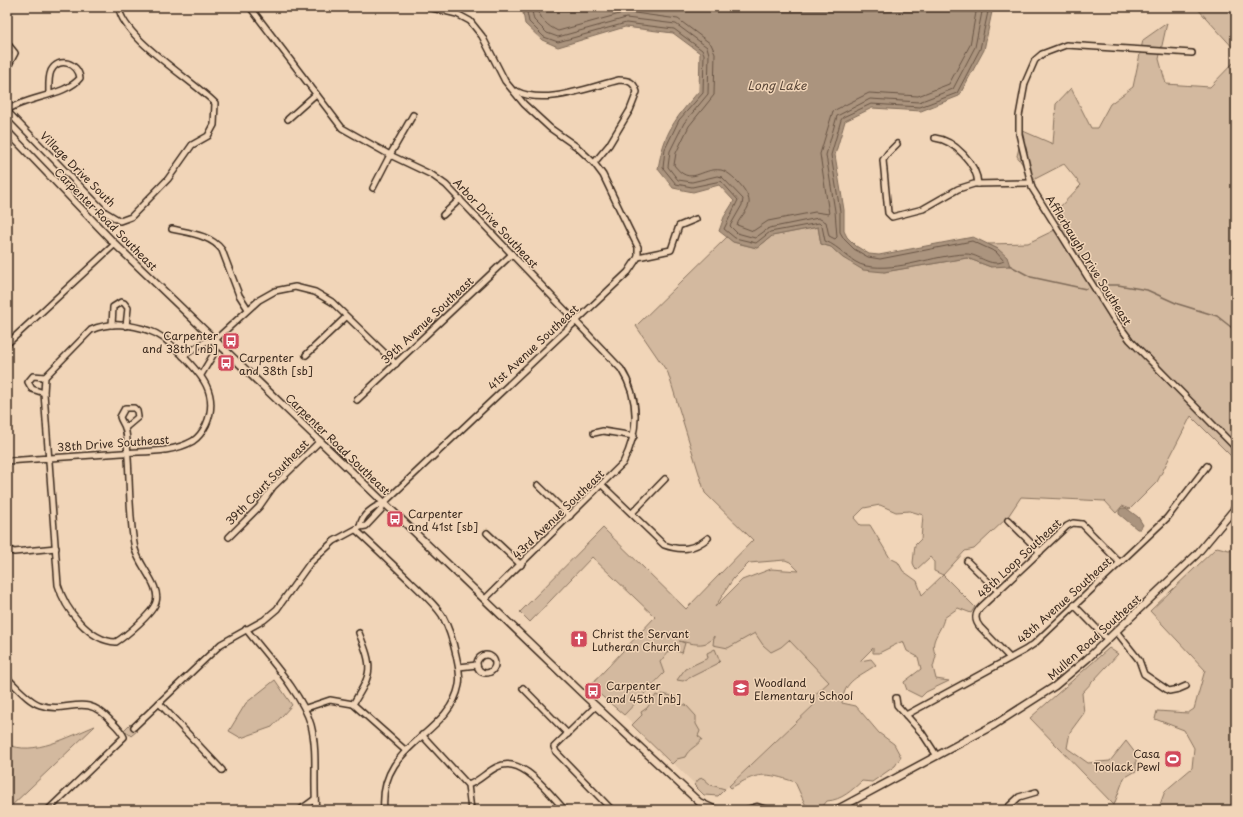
<svg xmlns="http://www.w3.org/2000/svg" width="1243" height="817" viewBox="0 0 1243 817" font-family="'Playpen Sans',sans-serif">
	<rect width="100%" height="100%" fill="#f1d5b8"/>
	<filter id="ink" filterUnits="userSpaceOnUse"><feTurbulence type="fractalNoise" baseFrequency=".025" numOctaves="2"/><feDisplacementMap in="SourceGraphic" scale="8" xChannelSelector="R" yChannelSelector="G"/><feConvolveMatrix kernelMatrix="1 2 1 2 8 2 1 2 1" color-interpolation-filters="sRGB"/></filter>
	<g filter="url(#ink)">
		<path fill="#e2c7ab" d="M771,569l102,79 -155,148 -12,-1 -82,-80 40,-41 -4,-12 17,-22 37,-5z"/>
		<g fill="#d3b99f" stroke="#87725e" fill-rule="evenodd">
			<path d="M1196,7h40v44z"/>
			<path d="M1167,23l-8,36 7,25 44,3 26,-27v401l-45,-45 -34,66 -27,27 -8,-3 -6,7 -11,-12 -84,-4 -14,21 -33,31 -9,2 -22,24 32,32 -4,6 -13,-5 -14,10c-3,15 -16,22 -8,38l-3,11 3,12 13,2 -23,11 -5,5 -14,-7 -3,-8 17,-13 -3,-12 -11,-6 -4,-10 -24,12h-6v-5l-13,13 11,-2 5,6c-17,12 -32,15 -34,38l14,3 23,27 15,11 7,13 -6,9 -23,16 -10,-1c-10,9 -20,19 -35,20l-5,6 -10,2 -7,-5 -10,-22c-30,-10 -37,-10 -64,6l-2,-2 87,-83 -5,-5 18,-16 -40,-42 -8,7 -10,5 -8,-7 -8,-12 -27,15 -15,-3 1,-9c-7,13 -23,7 -35,5l6,2 -3,10 -8,-3 2,-8 -16,20 4,11 -40,42 -34,-29 65,-69 -63,-60 -62,65 -10,-10 83,-84 83,81 67,-69 -48,-47 -37,-120 -32,-47 91,-89 6,5 24,6 15,-12 46,-9 3,17 10,3 12,11 41,14 83,-14 24,9 7,-18 -10,-5 40,-1 33,-16 -5,-16 25,-26 -17,-21 -31,16 -16,-24 6,-25 30,13 3,-40 15,-16 20,40h6l13,-24 23,-17 10,-47zM880,505l16,7 14,-1 13,4 -2,24 -6,6 -2,18 3,7 14,-13 4,5v9l9,4 -21,20 -5,-14 -14,-10 -5,-9 -8,-4 -20,-33h-10l-6,-7 10,-10zM785,560l5,2 9,9 -28,-2 -29,11 -27,27 18,-28 16,-16z"/>
			<path d="M1217,547l12,3 7,-2v262h-78l7,-19 27,-23 2,-20 -10,-18 -29,-11 2,-8 31,2 6,-4 11,-39 -55,-59z"/>
			<path d="M1109,648l9,6 -36,39 2,20 -14,19 -3,16 21,15 22,-2 16,-20 10,13v17l-12,7 -10,27 -84,-87z"/>
			<path d="M715,649l5,12 -3,3 -34,17 -6,-1 8,-11 23,-11 -1,-5z"/>
			<path d="M275,680l17,25 -20,22 -31,11 -12,-7 17,-28z"/>
			<path d="M662,694l14,3v7l10,1 10,11v8l4,7 -2,5 4,3c-5,8 -13,9 -17,18l-8,2 -5,5 -40,-39 10,-10 -1,-3 6,-4 9,-13 5,2z"/>
			<path d="M130,724l7,7 -6,5 -7,-6z"/>
			<path d="M95,726l-88,84v-66c26,13 63,-8 88,-18z"/>
			<path d="M703,778l8,7 14,4 -7,7 -14,-1 -10,-10 5,-6z"/>
		</g>
		<g fill="#ab947e" stroke="#7e6a58">
			<path d="M522,7h471l-9,43 -25,46 -38,15 -49,-3 -27,13 -10,34 9,55v21l3,6 9,9 13,8 10,1 94,-18 25,12 9,8 3,9 -19,1 -24,-9 -83,14 -21,-2 -20,-12 -12,-11 -10,-3 -3,-17 -46,9 -15,12 -24,-6 -14,-11 5,-14 10,-16 -15,-16 -26,7 -20,-4 -15,-19c6,-37 17,-50 41,-78l1,-38 -27,-20 -48,-6 -67,20 -16,-7 -17,-16z"/>
			<path d="M1121,508h5l12,9 5,8 -3,4h-3l-18,-15v-3z"/>
		</g>
		<g fill="none" stroke-linecap="round" stroke-linejoin="round">
			<g stroke="#685444" stroke-width="1">
				<path d="M526,7l3,15 15,15 14,5 68,-19 48,6 28,21 2,4 -1,39 -24,27 -14,29 -2,19 13,16 16,3 29,-6 17,19 -14,29 11,9 21,5 14,-11 49,-9 3,3 3,15c15,5 25,22 41,25 34,6 66,-11 100,-12 13,0 24,14 38,7l-8,-9 -24,-11 -92,18 -12,-2 -14,-8 -10,-10 -4,-7v-21l-9,-56 10,-35 2,-3 28,-13 49,3 37,-14 23,-44 9,-42"/>
				<path d="M531,7l3,13 13,13 11,4 68,-19 50,6 31,23 2,7 -1,40 -24,29 -14,28 -2,16 10,13 14,2 25,-6 5,1 21,22 -1,6 -12,21 7,7 18,5 14,-10 49,-10 8,4 3,14 6,3 2,-2 -2,-26 -9,-56 11,-39 33,-17 49,3 34,-13 22,-42 8,-40"/>
				<path d="M537,7c3,12 10,19 21,24l69,-19 51,7 33,25 4,9 -1,42 -25,31 -13,27 -2,12c17,23 27,2 47,5 10,2 30,23 28,34 -2,8 -10,14 -12,21l16,6 15,-10 47,-9 14,2 -9,-60 13,-43 36,-18 49,3 31,-12 21,-39 7,-38"/>
			</g>
			<g stroke="#7e6a58" stroke-width="1.5">
				<path d="M1009,265l22,12 55,12"/>
				<path d="M1100,285h18l29,5 31,14 39,12 19,15"/>
			</g>
			<defs>
				<g id="minor">
					<path d="M250,7l92,121 48,27 42,20 14,10 175,184c19,30 18,63 2,94l-138,136"/>
					<path d="M428,7l29,7 13,7 12,15 23,45 19,23 26,24 27,19 17,16 9,12 25,52 10,20v10"/>
					<path d="M7,43l8,10 -8,15"/>
					<path d="M1192,53l-126,-8 -24,9 -7,6 -10,23 -6,33v18l13,54 80,128 18,24 106,108"/>
					<path d="M516,91c29,15 73,-4 103,-11 10,0 15,2 18,12l-7,18 -21,35 -15,18"/>
					<path d="M7,110c20,-13 60,-15 73,-32 -2,-15 -21,-22 -29,-7 -3,7 -2,16 -2,23"/>
					<path d="M7,111l98,101 15,9 11,-4 37,-38 24,-34 16,-9 6,-11 1,-22c-21,-22 -94,-66 -96,-96"/>
					<path d="M288,119l28,-25"/>
					<path d="M935,138c19,2 42,26 43,46"/>
					<path d="M897,144l-9,9 -5,7 5,53 4,4 31,-8 35,-20 16,-5 56,-1"/>
					<path d="M373,188l17,-33 23,-40"/>
					<path d="M443,215l17,-16"/>
					<path d="M172,229c17,4 39,6 50,21l17,45 9,14"/>
					<path d="M112,325l1,-18 8,-5 3,1 4,5 -2,18"/>
					<path d="M7,344l108,-100"/>
					<path d="M306,355l40,-38"/>
					<path d="M183,356l22,-14 10,-2 44,-40 16,-9 20,-4 20,5 17,10 64,62"/>
					<path d="M201,375l15,-25 -1,-10"/>
					<path d="M44,393l-12,-4 -4,-7 5,-6 12,1"/>
					<path d="M357,400l155,-146"/>
					<path d="M594,433l9,-2 31,5"/>
					<path d="M7,461c38,-3 77,-5 115,-8 23,-2 50,0 71,-12 6,-4 10,-10 13,-16 14,-31 -5,-51 -25,-71 -10,-9 -18,-19 -31,-23 -19,-7 -41,-9 -59,-1l-46,47 -1,16 14,192c7,24 31,56 58,57 10,-6 37,-29 40,-40 5,-16 -17,-36 -21,-53 -6,-29 -5,-61 -7,-91 -1,-9 0,-21 -3,-30 -1,-4 -4,-7 -5,-11l5,-9h9l3,3 1,6 -13,11"/>
					<path d="M538,485l32,31"/>
					<path d="M602,485l62,60c17,6 29,5 44,-7"/>
					<path d="M632,513l33,-34"/>
					<path d="M1008,520l32,32"/>
					<path d="M360,527c1,-12 13,-20 24,-24"/>
					<path d="M356,530c18,16 35,33 53,50 11,11 24,22 33,35 7,13 11,26 14,40 2,10 5,20 3,30 -10,52 -81,58 -75,125"/>
					<path d="M487,533l34,32"/>
					<path d="M229,537l30,-30 14,-20 47,-46"/>
					<path d="M7,549l7,3 42,-4"/>
					<path d="M967,561l31,30"/>
					<path d="M1074,605l33,34"/>
					<path d="M246,629c20,26 56,64 65,96 7,27 2,57 5,85"/>
					<path d="M1116,631l23,29 5,14 25,17 10,-2 7,-3"/>
					<circle cx="486" cy="664" r="9"/>
					<path d="M1010,658l-30,-31c-6,-7 -5,-14 1,-20l86,-81 6,-3 9,1 38,39"/>
					<path d="M459,667l18,-2"/>
					<path d="M7,678c10,9 21,23 33,27 28,10 44,-14 70,15 5,5 11,10 14,17l-76,73"/>
					<path d="M523,688l45,46"/>
					<path d="M896,698l1,7 25,28 15,23"/>
					<path d="M159,703l63,67"/>
					<path d="M353,704c20,-32 20,-36 6,-71"/>
					<path d="M596,706l-42,41 2,5 56,58"/>
					<path d="M306,708l24,-8 23,4 53,47"/>
					<path d="M906,715l119,-65 9,-6 133,-126 40,-52"/>
					<path d="M134,727l87,-83 43,-24 13,-11 33,-46 24,-22 26,-14 6,-1 15,-16 3,-7 4,-4 240,-227 10,-15 33,-7 8,-24 17,-7"/>
					<path d="M422,735l46,50 3,25"/>
					<path d="M468,785c12,-4 18,-13 29,-18 25,-13 52,27 68,43"/>
					<path d="M300,810l15,-11"/>
					<path d="M1005,810l14,-13 17,-5"/>
				</g>
				<g id="tertiary">
					<path d="M7,131l108,113 470,452 114,106 17,8"/>
					<path d="M747,810l10,-3 9,3"/>
					<path d="M836,810l158,-85 61,-39 32,-27 110,-105 39,-47"/>
				</g>
			</defs>
			<use href="#minor" stroke="#3b2a1e" stroke-width="8"/>
			<use href="#tertiary" stroke="#3b2a1e" stroke-width="9"/>
			<use href="#minor" stroke="#f1d5b8" stroke-width="5"/>
			<use href="#tertiary" stroke="#f1d5b8" stroke-width="6"/>
		</g>
	</g>
	<defs>
		<symbol id="bus-square" viewBox="-11 -11 22 22"><rect x="-9" y="-9" width="18" height="18" rx="4" fill="#d1495b" stroke="#f1d5b8"/><path d="M-5-6H5V4H4V6H2V4H-2V6H-4V4H-5ZM-3.5-4V0h7V-4ZM-3.5 1.2v1.5H-2V1.2ZM2 1.2v1.5H3.5V1.2Z" fill="#fff"/></symbol>
		<symbol id="church-square" viewBox="-11 -11 22 22"><rect x="-9" y="-9" width="18" height="18" rx="4" fill="#d1495b" stroke="#f1d5b8"/><path d="M-1.2-6h2.4v3.5h3.3v2.4h-3.3V6h-2.4V-.1h-3.3v-2.4h3.3Z" fill="#fff"/></symbol>
		<symbol id="school-square" viewBox="-11 -11 22 22"><rect x="-9" y="-9" width="18" height="18" rx="4" fill="#d1495b" stroke="#f1d5b8"/><path d="M0-5L7-2L0 1L-7-2ZM-4 1L0 2.5L4 1V4Q0 6-4 4Z" fill="#fff"/></symbol>
		<symbol id="stadium-square" viewBox="-11 -11 22 22"><rect x="-9" y="-9" width="18" height="18" rx="4" fill="#d1495b" stroke="#f1d5b8"/><path d="M0-5a6.5 5 0 1 0 0 10a6.5 5 0 1 0 0-10ZM-3.5-1.8h7v3.6h-7Z" fill="#fff"/></symbol>
	</defs>
	<g fill-rule="evenodd">
		<use href="#bus-square" x="221" y="331" width="20" height="20"/>
		<use href="#bus-square" x="216" y="353" width="20" height="20"/>
		<use href="#bus-square" x="385" y="509" width="20" height="20"/>
		<use href="#church-square" x="569" y="629" width="20" height="20"/>
		<use href="#school-square" x="731" y="678" width="20" height="20"/>
		<use href="#bus-square" x="583" y="681" width="20" height="20"/>
		<use href="#stadium-square" x="1163" y="749" width="20" height="20"/>
	</g>
	<g text-anchor="middle" dominant-baseline="central" stroke-width="3" stroke-linejoin="round" paint-order="stroke">
		<g font-size="11" fill="#3b2a1e" stroke="#f1d5b8">
			<text transform="translate(78 169) rotate(45)">Village Drive South</text>
			<text transform="translate(106 219) rotate(45)">Carpenter Road Southeast</text>
			<text transform="translate(496 223) rotate(47)">Arbor Drive Southeast</text>
			<text transform="translate(1089 260) rotate(58)">Afflerbaugh Drive Southeast</text>
			<text transform="translate(427 320) rotate(-43)">39th Avenue Southeast</text>
			<text transform="translate(533 347) rotate(-43)">41st Avenue Southeast</text>
			<text transform="translate(113 443) rotate(-4)">38th Drive Southeast</text>
			<text transform="translate(338 444) rotate(44)">Carpenter Road Southeast</text>
			<text transform="translate(267 482) rotate(-46)">39th Court Southeast</text>
			<text transform="translate(558 514) rotate(-44)">43rd Avenue Southeast</text>
			<text transform="translate(1019 558) rotate(-43)">48th Loop Southeast</text>
			<text transform="translate(1064 600) rotate(-42)">48th Avenue Southeast</text>
			<text transform="translate(1094 637) rotate(-42)">Mullen Road Southeast</text>
		</g>
		<g font-size="11" fill="#3b2a1e" stroke="#f1d5b8" text-anchor="start">
			<text x="218" y="335" text-anchor="end">Carpenter<tspan x="218" dy="13">and 38th [nb]</tspan></text>
			<text x="239" y="357">Carpenter<tspan x="239" dy="13">and 38th [sb]</tspan></text>
			<text x="408" y="513">Carpenter<tspan x="408" dy="13">and 41st [sb]</tspan></text>
			<text x="592" y="633">Christ the Servant<tspan x="592" dy="13">Lutheran Church</tspan></text>
			<text x="754" y="682">Woodland<tspan x="754" dy="13">Elementary School</tspan></text>
			<text x="606" y="685">Carpenter<tspan x="606" dy="13">and 45th [nb]</tspan></text>
			<text x="1160" y="753" text-anchor="end">Casa<tspan x="1160" dy="13">Toolack Pewl</tspan></text>
		</g>
		<g font-size="12" font-style="italic" fill="#574436" stroke="#f1d5b8">
			<text x="777" y="85">Long Lake</text>
		</g>
	</g>
	<rect width="1243" height="817" fill="none" stroke="#f1d5b8" stroke-width="24"/>
	<rect x="12" y="12" width="1219" height="793" fill="none" stroke="#3b2a1e" stroke-width="1.5" filter="url(#ink)"/>
</svg>
